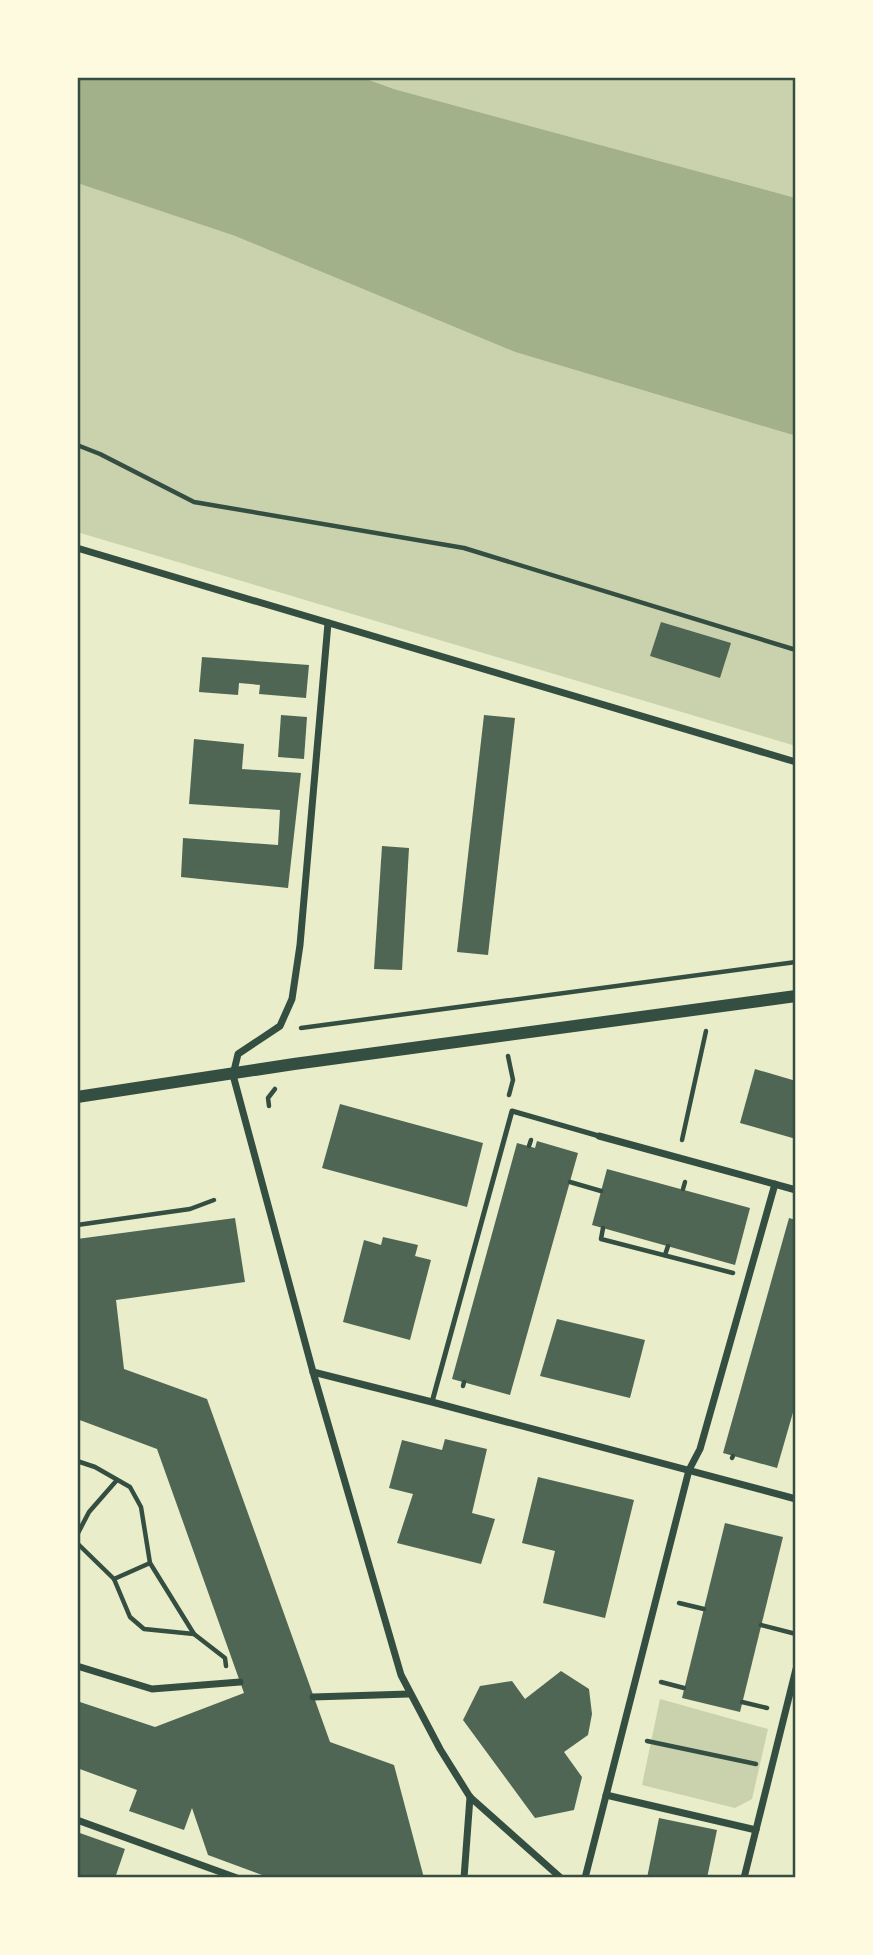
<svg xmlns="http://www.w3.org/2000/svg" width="873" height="1955" viewBox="0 0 873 1955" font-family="'Space Grotesk',sans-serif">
	<rect width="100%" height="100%" fill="#e9edc9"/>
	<g fill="#cad2ad">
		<path d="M361,77h435v121l-402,-109z"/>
		<path d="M77,183l158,53 280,116 281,84v310l-719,-214z"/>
		<path d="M660,1699l108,30 -16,70 -17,9 -93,-23z"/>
	</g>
	<path fill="#a3b18a" d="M77,77h284l33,12 402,109v238l-281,-84 -280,-116 -158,-53z"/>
	<g fill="#4f6655">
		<path d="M661,622l70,21 -11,35 -70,-22z"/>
		<path d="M202,657l107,8 -3,33 -47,-4 1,-9 -21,-2 -1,12 -39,-3z"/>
		<path d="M281,715l26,2 -3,42 -26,-2z"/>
		<path d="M484,715l31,3 -27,237 -31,-3z"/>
		<path d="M194,739l50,5 -2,25 59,4 -13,115 -107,-11 2,-39 95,7 2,-35 -91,-6z"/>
		<path d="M382,846l27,2 -7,122 -28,-1z"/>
		<path d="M755,1069l41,12v58l-56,-16z"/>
		<path d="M340,1104l143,39 -16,64 -145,-39z"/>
		<path d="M537,1141l41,12 -68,242 -58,-16 65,-236 18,5z"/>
		<path d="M607,1169l143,39 -15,57 -143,-40z"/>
		<path d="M235,1218l10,64 -129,18 8,69 83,30 123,343 64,23 30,113h-154l-62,-23 -16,-47 -8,22 -55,-19 8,-21 -60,-22v-67l78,26 89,-34 -87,-244 -80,-30v-180z"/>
		<path d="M789,1218l7,2v182l-19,66 -54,-15z"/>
		<path d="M383,1237l35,8 -3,11 16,4 -21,80 -67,-18 21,-82 17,5z"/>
		<path d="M557,1319l88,21 -15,58 -90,-22z"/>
		<path d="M445,1439l42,10 -15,64 23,6 -14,45 -84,-21 16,-49 -24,-6 13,-48 40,10z"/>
		<path d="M538,1477l96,23 -29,118 -62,-15 12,-52 -33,-8z"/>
		<path d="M725,1523l58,14 -43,175 -58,-14z"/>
		<path d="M561,1671l28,18 3,25 -4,21 -24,17 18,25 -8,33 -39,8 -72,-98 17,-34 32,-5 13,18z"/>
		<path d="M659,1818l58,12 -10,48h-60z"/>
		<path d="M77,1832l48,17 -10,29h-38z"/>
	</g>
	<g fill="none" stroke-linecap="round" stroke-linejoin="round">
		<g stroke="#344e41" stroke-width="4.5">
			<path d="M77,445l23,9 94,48 270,46 332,102"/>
			<path d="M301,1028l495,-66"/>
			<path d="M508,1056l5,24 -4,15"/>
			<path d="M269,1106l-1,-8 7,-9"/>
			<path d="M682,1140l24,-109"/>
			<path d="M529,1146l2,-6"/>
			<path d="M570,1182l31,9"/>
			<path d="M683,1189l2,-7"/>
			<path d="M77,1225l113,-16 24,-9"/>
			<path d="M603,1228l-2,11 132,34"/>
			<path d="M665,1255l3,-9"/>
			<path d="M463,1386l1,-4"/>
			<path d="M732,1458l1,-2"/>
			<path d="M77,1461l18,6 35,20 11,20 9,56 44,71 31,24 1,8"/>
			<path d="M77,1535l12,-23 28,-32"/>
			<path d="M77,1543l37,36 16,38 14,12 50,5"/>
			<path d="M114,1579l36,-16"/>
			<path d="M679,1603l25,6"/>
			<path d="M761,1625l35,9"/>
			<path d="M661,1682l23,6"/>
			<path d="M742,1702l25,6"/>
			<path d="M647,1741l109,23"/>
		</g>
		<path stroke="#344e41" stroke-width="5" d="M432,1402l80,-291 87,25"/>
		<g stroke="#344e41" stroke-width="7">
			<path d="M77,548l719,214"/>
			<path d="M328,623l-28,322 -8,54 -12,27 -42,28 -5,21 80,297 88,303 39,74 30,48 91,81"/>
			<path d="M599,1136l197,54"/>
			<path d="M313,1372l119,30 364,97"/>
			<path d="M77,1666l75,23 88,-7"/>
			<path d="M313,1697l96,-3"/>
			<path d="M606,1795l150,35"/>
			<path d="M77,1820l160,58"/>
			<path d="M464,1878l6,-81"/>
			<path d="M585,1878l104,-408 11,-21 75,-265"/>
			<path d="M744,1878l52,-209"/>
		</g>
		<path stroke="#344e41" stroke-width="12" d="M77,1097l217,-33 502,-68"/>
	</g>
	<rect width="873" height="1955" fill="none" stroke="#fefae0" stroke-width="158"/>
	<rect x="79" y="79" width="715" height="1797" fill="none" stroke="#344e41" stroke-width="2.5"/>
</svg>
